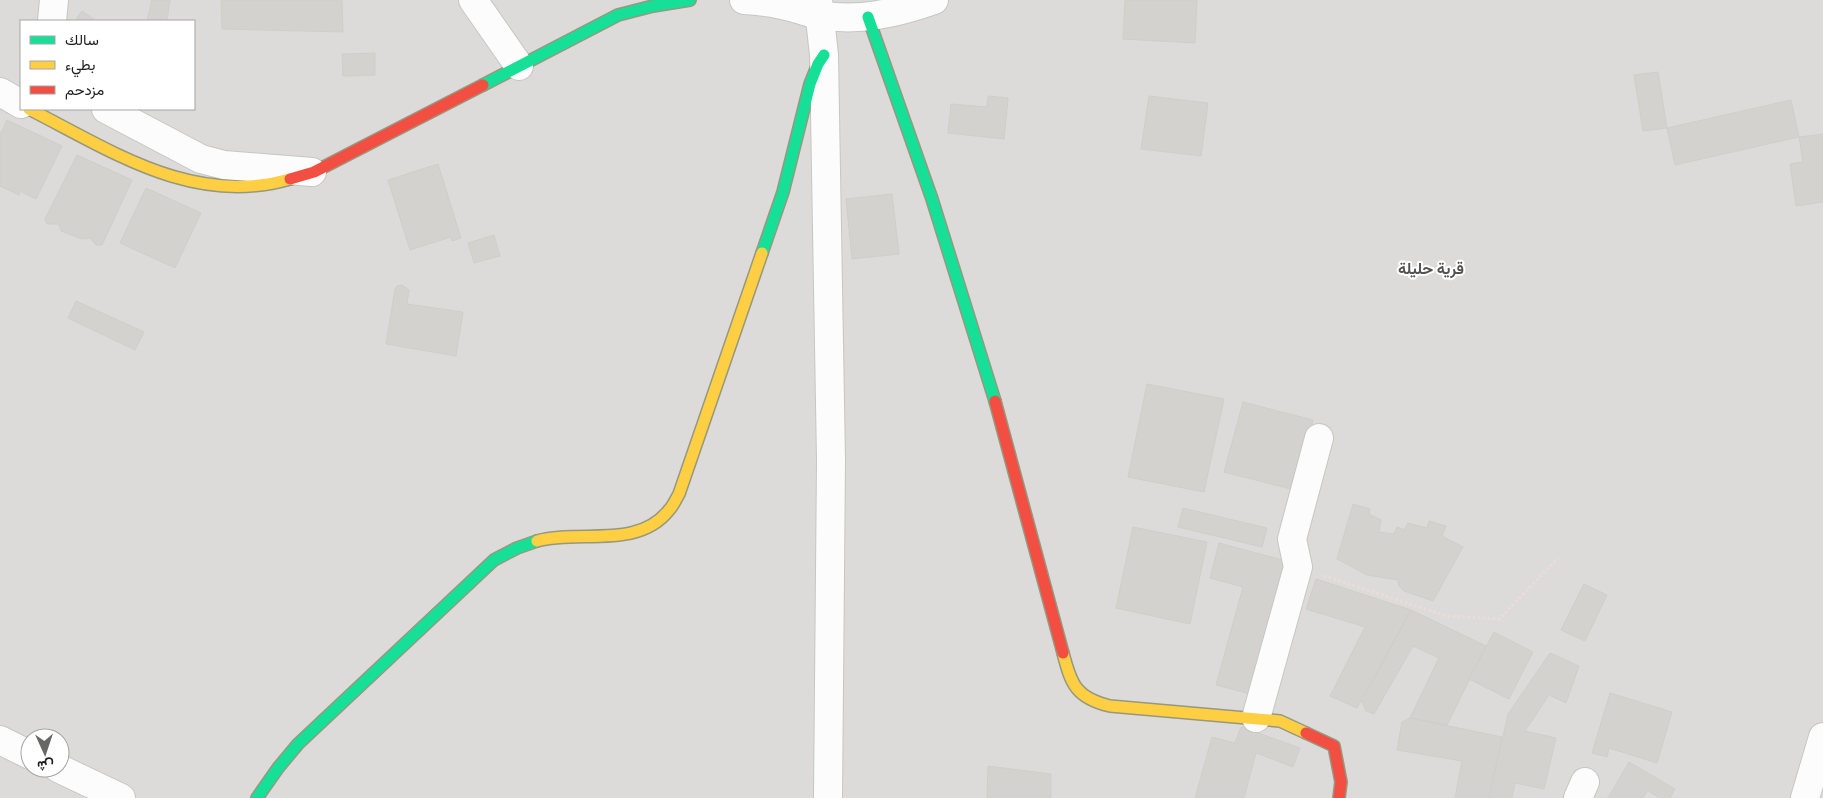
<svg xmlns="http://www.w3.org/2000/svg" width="1823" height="798" viewBox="0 0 1823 798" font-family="Poppins,Vazirmatn,sans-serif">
	<rect width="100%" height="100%" fill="#edece8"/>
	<path fill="#dcdbd9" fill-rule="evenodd" d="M0,0h1823v798h-1823zM21,21h173v88h-173zM30,738h30v30h-30z"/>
	<g fill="#d4d2cf" stroke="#d1cec9">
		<path d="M152,0h18l-3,21h-20z"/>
		<path d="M221,0h121l1,32 -121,-3z"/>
		<path d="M1125,0h72l-2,43 -72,-4z"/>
		<path d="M82,11l14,10h-21z"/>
		<path d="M375,53v22l-32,1 -1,-22z"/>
		<path d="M1658,72l9,56 -24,3 -9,-56z"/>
		<path d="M988,96l20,2 -4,41 -56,-6 3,-29 36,3z"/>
		<path d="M1149,96l59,7 -7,53 -60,-7z"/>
		<path d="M1791,100l8,37 -124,28 -8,-37z"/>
		<path d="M7,120l55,26 -26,53 -16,-8 -1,4 -19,-9v-51z"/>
		<path d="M1823,134v68l-27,4 -6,-42 13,-2 -4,-25z"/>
		<path d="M77,155l55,25 -30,65h-6l-6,-7 -8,1 -21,-8 -2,-7h-12l-2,-5z"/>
		<path d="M438,164l23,74 -9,3 -1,-4 -41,13 -22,-70z"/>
		<path d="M146,188l55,25 -26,55 -55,-25z"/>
		<path d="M892,194l7,60 -47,5 -6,-60z"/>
		<path d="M494,235l6,21 -26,7 -6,-20z"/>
		<path d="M402,285l7,5 -2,14 56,8 -7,44 -70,-12 9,-55 2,-3z"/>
		<path d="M76,301l68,31 -9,18 -67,-32z"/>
		<path d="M1147,384l77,15 -20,93 -76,-15z"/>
		<path d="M1243,402l70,18 -18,70 -71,-18z"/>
		<path d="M1353,504l17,5 -1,5 12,6 -2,12 15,2 3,-7 7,3 4,-7 19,5 2,-7 17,5 -4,10 21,11 -30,54 -29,-10 -5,-5 -1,-6 -31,-5 -30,-16z"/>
		<path d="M1183,508l84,20 -5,19 -84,-20z"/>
		<path d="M1133,527l74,15 -17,82 -74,-16z"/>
		<path d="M1219,543l71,19 -36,133 -38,-10 27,-98 -33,-9z"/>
		<path d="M1316,579l95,31 -54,98 -27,-12 35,-69 -59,-18z"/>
		<path d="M1584,584l23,11 -22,46 -24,-11z"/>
		<path d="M1411,610l75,36 -39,79 -37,-7 29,-60 -26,-12 -39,68 -8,-3 -4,-9z"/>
		<path d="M1494,632l39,20 -24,47 -40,-20z"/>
		<path d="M1550,653l29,13 -13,37 -17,-8 -24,36 31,7 -12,51 -29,-6 -3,15h-23l19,-84z"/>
		<path d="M1610,693l62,19 -15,51 -48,-15 -2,9 -15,-4z"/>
		<path d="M1410,718l92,19 -13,61h-34l7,-37 -65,-11 5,-28z"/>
		<path d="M1241,727l59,21 -7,19 -37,-14 -12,45h-49l17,-61 23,6z"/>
		<path d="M1629,762l46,27 -5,9h-10l-12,-7 -5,7h-35z"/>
		<path d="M988,766l63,8v24h-64z"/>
	</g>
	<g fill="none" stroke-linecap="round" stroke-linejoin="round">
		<defs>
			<g id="street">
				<path d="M473,0l46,66"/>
				<path d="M744,0c17,1 34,3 50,8 8,2 17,6 26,7 39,7 77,-2 114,-15"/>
				<path d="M818,0l6,55 7,405 -3,338"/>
				<path d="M52,21l2,-21"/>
				<path d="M0,92l21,12"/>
				<path d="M106,109l95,50 23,6 88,7"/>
				<path d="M1256,718l42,-151 -6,-28 27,-101"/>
				<path d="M0,740l30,15"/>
				<path d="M58,768l63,30"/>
				<path d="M1578,798l7,-16"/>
				<path d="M1805,798l18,-61"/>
			</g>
			<g id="fast">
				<path d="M868,17l64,182 63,202"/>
				<path d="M483,85l135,-70 35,-9 37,-6"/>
				<path d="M762,253l21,-61 27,-108 8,-20 6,-9"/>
				<path d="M257,798l21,-30 20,-24 196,-184 23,-12 20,-7"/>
			</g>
			<g id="slow">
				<path d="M29,109c83,42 164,98 261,70"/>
				<path d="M537,541c42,-12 101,9 132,-31 4,-4 7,-11 10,-16l83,-241"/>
				<path d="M1063,653c8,31 13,45 47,53l170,15 26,12"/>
			</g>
			<g id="jam">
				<path d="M290,179l24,-7 169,-87"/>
				<path d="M995,401l68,252"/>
				<path d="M1306,733l28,13 7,36 -2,16"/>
			</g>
		</defs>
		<use href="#street" stroke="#c6c6c4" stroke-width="30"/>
		<use href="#fast" stroke="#96987f" stroke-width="14"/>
		<use href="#slow" stroke="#96987f" stroke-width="14"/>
		<use href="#jam" stroke="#96987f" stroke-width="14"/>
		<path stroke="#ecdcd9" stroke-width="3" stroke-dasharray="2.5 2.5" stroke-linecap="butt" d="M1324,576l123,40 52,3 59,-61"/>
		<use href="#street" stroke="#fcfcfc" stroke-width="28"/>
		<use href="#fast" stroke="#16e098" stroke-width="11"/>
		<use href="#slow" stroke="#ffcf43" stroke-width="11"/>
		<use href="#jam" stroke="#f24e42" stroke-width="11"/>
	</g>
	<g text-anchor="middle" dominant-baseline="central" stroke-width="4" stroke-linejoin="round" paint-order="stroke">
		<g font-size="16" font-weight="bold" fill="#525252" stroke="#fff">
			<text x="1431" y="268">قرية حليلة</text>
		</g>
	</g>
	<rect x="20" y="20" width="175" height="90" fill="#ffffff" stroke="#a5a5a5"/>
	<rect x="30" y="36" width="25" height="8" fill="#16e098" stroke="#a5a5a5"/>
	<text x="65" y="45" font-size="15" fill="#1f1f1f">سالك</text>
	<rect x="30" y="61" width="25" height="8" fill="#ffcf43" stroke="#a5a5a5"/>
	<text x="65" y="70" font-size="15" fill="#1f1f1f">بطيء</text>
	<rect x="30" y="86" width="25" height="8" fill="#f24e42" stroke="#a5a5a5"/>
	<text x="65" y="95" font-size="15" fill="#1f1f1f">مزدحم</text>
	<g transform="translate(45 753) rotate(177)"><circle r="24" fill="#ffffff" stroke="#a5a5a5"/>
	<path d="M0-4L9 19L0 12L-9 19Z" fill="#676765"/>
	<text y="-8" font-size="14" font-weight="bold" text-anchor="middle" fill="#1f1f1f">ش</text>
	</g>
</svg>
